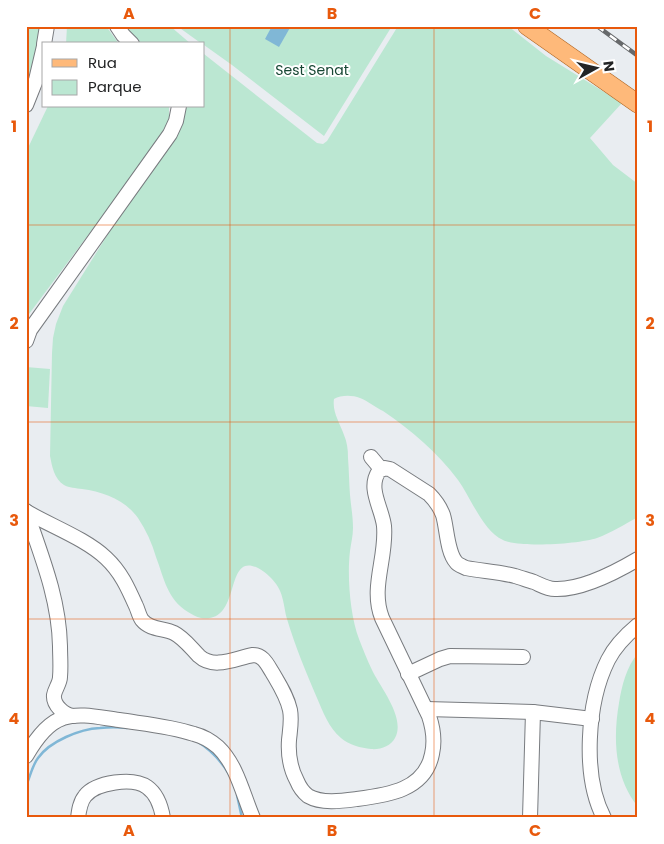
<svg xmlns="http://www.w3.org/2000/svg" width="664" height="844" viewBox="0 0 664 844" font-family="Poppins,sans-serif">
	<rect width="100%" height="100%" fill="#e9edf1"/>
	<g fill="#bbe7d2">
		<path d="M26,26h17l-17,70z"/>
		<path d="M67,26h39l13,18h-53z"/>
		<path d="M123,26h47l21,18h-53z"/>
		<path d="M177,26h215l-68,110 -92,-71 -28,-20v-1h-2z"/>
		<path d="M398,26h110l38,30 76,47 -32,35 23,27 25,19v333c-13,7 -27,16 -41,21 -18,6 -77,10 -94,2 -20,-9 -32,-42 -45,-60 -20,-27 -47,-50 -75,-69 -8,-4 -15,-10 -23,-13 -8,-3 -19,-3 -26,1 -2,13 6,24 10,36 3,7 4,14 4,23 1,12 1,25 2,37 1,11 3,22 3,33 0,8 -2,15 -3,23 -3,25 0,64 9,88 4,10 8,21 13,31 8,17 34,48 23,68 -4,8 -15,12 -24,11 -10,-1 -22,-4 -30,-11 -12,-10 -18,-26 -24,-40 -11,-26 -22,-52 -30,-79 -3,-10 -3,-22 -9,-32 -4,-7 -12,-15 -20,-19 -35,-17 -15,56 -57,50 -5,-1 -9,-4 -13,-6 -21,-13 -24,-34 -32,-55 -4,-14 -10,-27 -18,-39 -13,-18 -34,-26 -56,-29 -6,-1 -13,-1 -18,-4 -10,-6 -12,-19 -14,-29l2,-103 1,-15 3,-14 7,-18 60,-96 61,-104h20v-52l113,89 6,1 4,-3z"/>
		<path d="M48,106h121v14l-15,27 -128,171v-166z"/>
		<path d="M26,367l24,2 -2,39 -22,-2z"/>
		<path d="M638,653v154c-24,-30 -25,-69 -19,-104 3,-18 7,-35 19,-50z"/>
	</g>
	<path fill="#80b7d6" d="M272,26h19l-12,21 -14,-8z"/>
	<g fill="none" stroke-linecap="round" stroke-linejoin="round">
		<g stroke="#80b7d6" stroke-width="2.5">
			<path d="M198,742c13,8 23,19 31,32"/>
			<path d="M26,786c4,-9 6,-20 12,-28 12,-17 42,-29 62,-30 9,-1 18,-1 27,0"/>
			<path d="M237,795l5,23"/>
		</g>
		<defs>
			<g id="minor">
				<path d="M117,26l6,9 9,9"/>
				<path d="M44,44l3,-18"/>
				<path d="M26,105l10,-25 8,-34"/>
				<path d="M26,341l4,-11 140,-196 6,-13 3,-15"/>
				<path d="M371,457l10,12"/>
				<path d="M26,511c15,44 33,87 34,135 0,10 1,20 0,31 0,6 -5,12 -6,18 -1,10 10,20 19,21"/>
				<path d="M27,512c24,14 59,27 79,46 15,14 22,30 30,48 2,4 3,10 6,14 8,10 22,8 32,13 10,5 17,15 25,23 15,14 37,2 54,-1 10,0 14,9 19,17 7,12 15,24 18,38 2,10 0,20 -1,30 -1,14 1,28 8,41 2,5 6,11 11,15 14,8 34,5 49,3 31,-4 68,-9 75,-45 3,-13 1,-26 -3,-38l-47,-98c-12,-30 5,-61 2,-92 -2,-18 -17,-38 -5,-55l6,-3 5,1 39,25c6,6 11,13 14,21 4,13 4,37 13,47 2,3 6,4 10,6 16,3 33,4 49,8 6,2 13,4 19,6 7,3 13,7 21,7 26,1 61,-17 83,-30"/>
				<path d="M408,674l32,-15 10,-3 73,1"/>
				<path d="M426,709l107,3 59,7"/>
				<path d="M26,756c8,-14 21,-33 37,-38 17,-6 39,0 56,2 26,4 51,6 75,14 8,2 17,7 24,13 19,18 25,48 35,71"/>
				<path d="M78,818c1,-8 2,-16 7,-22 11,-14 48,-19 62,-9 10,7 14,19 16,31"/>
				<path d="M530,818l3,-106"/>
				<path d="M604,818c-22,-42 -17,-116 4,-158 7,-14 18,-25 30,-35"/>
			</g>
			<path id="major" d="M527,26l111,78"/>
		</defs>
		<use href="#minor" stroke="#787b7f" stroke-width="16"/>
		<use href="#major" stroke="#b16623" stroke-width="19"/>
		<use href="#minor" stroke="#fff" stroke-width="14"/>
		<use href="#major" stroke="#feb97a" stroke-width="18"/>
		<defs>
			<path id="rail" d="M597,26l41,30"/>
		</defs>
		<use href="#rail" stroke="#67696b" stroke-width="4.5"/>
		<use href="#rail" stroke="#fff" stroke-width="2.5" stroke-dasharray="8" stroke-linecap="butt"/>
	</g>
	<path fill="none" stroke="#e8590c" stroke-width="1" stroke-opacity="0.55" d="M230,26v792M434,26v792M26,225h612M26,422h612M26,619h612"/>
	<g text-anchor="middle" dominant-baseline="central" stroke-width="4" stroke-linejoin="round" paint-order="stroke">
		<g font-size="14" fill="#174734" stroke="#fff">
			<text x="312" y="70">Sest Senat</text>
		</g>
	</g>
	<rect width="664" height="844" fill="none" stroke="#ffffff" stroke-width="55"/>
	<rect x="42" y="42" width="162" height="65" fill="#ffffff" stroke="#a7a7a8"/>
	<rect x="52" y="59" width="25" height="8" fill="#feb97a" stroke="#a7a7a8"/>
	<text x="88" y="68" font-size="15" fill="#232425">Rua</text>
	<rect x="52" y="80" width="25" height="15" fill="#bbe7d2" stroke="#a7a7a8"/>
	<text x="88" y="92" font-size="15" fill="#232425">Parque</text>
	<g transform="translate(596 68) rotate(82)" stroke="#ffffff" stroke-width="4" paint-order="stroke">
	<path d="M0-4L9 19L0 12L-9 19Z" fill="#232425"/>
	<text y="-8" font-size="14" font-weight="bold" text-anchor="middle" fill="#232425">N</text>
	</g>
	<rect x="28" y="28" width="608" height="788" fill="none" stroke="#e8590c" stroke-width="2"/>
	<g font-size="16" text-anchor="middle" font-weight="bold" fill="#e8590c">
		<text x="129" y="19">A</text>
		<text x="332" y="19">B</text>
		<text x="535" y="19">C</text>
		<text x="14" y="132">1</text>
		<text x="650" y="132">1</text>
		<text x="14" y="329">2</text>
		<text x="650" y="329">2</text>
		<text x="14" y="526">3</text>
		<text x="650" y="526">3</text>
		<text x="14" y="724">4</text>
		<text x="650" y="724">4</text>
		<text x="129" y="836">A</text>
		<text x="332" y="836">B</text>
		<text x="535" y="836">C</text>
	</g>
</svg>
